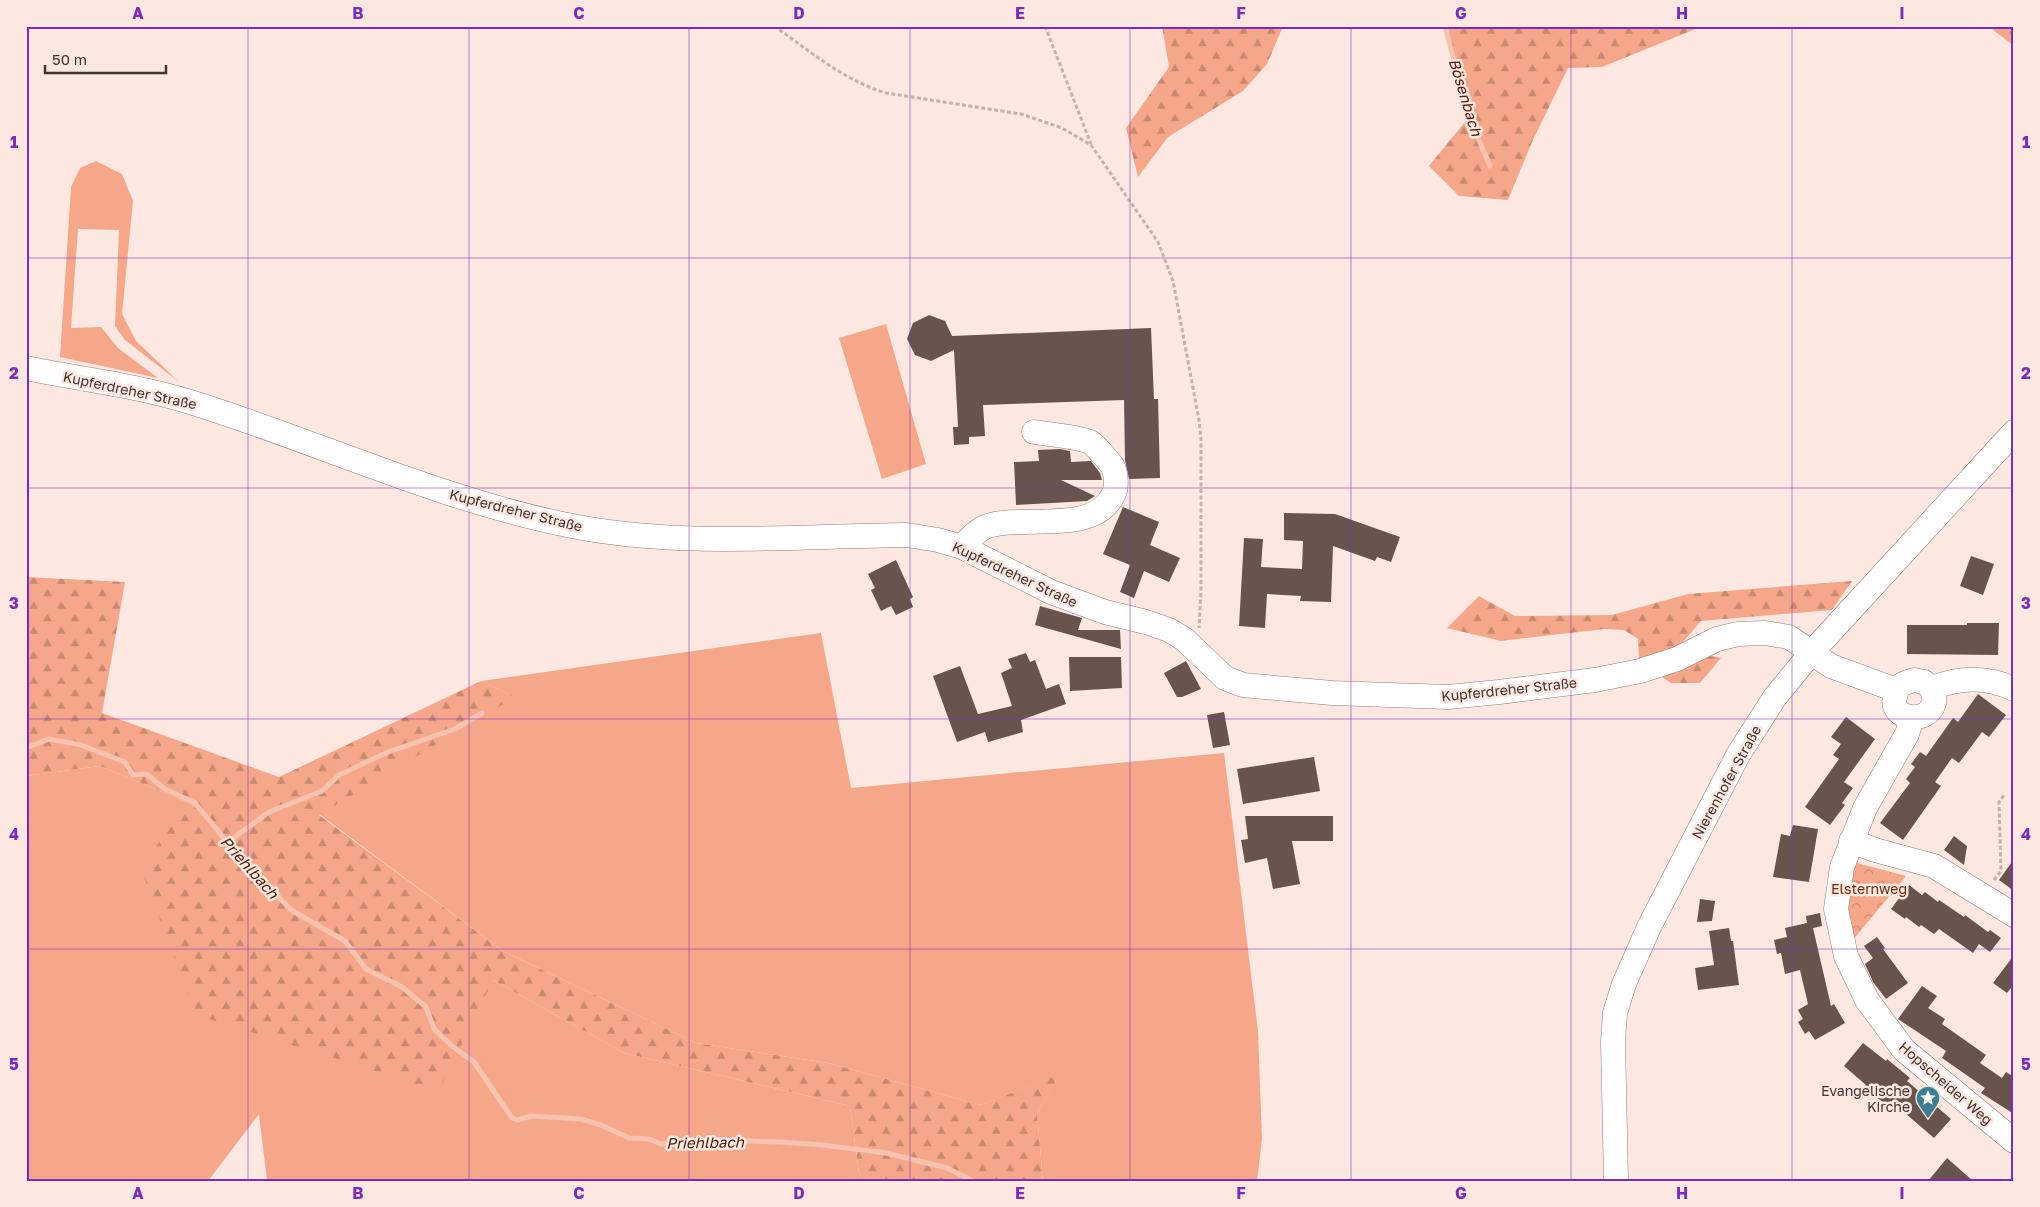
<svg xmlns="http://www.w3.org/2000/svg" width="2040" height="1207" viewBox="0 0 2040 1207" font-family="'Golos Text',sans-serif">
	<defs>
		<pattern id="forest-firs" width="22" height="20" patternUnits="userSpaceOnUse" patternTransform="scale(1.25)"><rect width="22" height="20" fill="#f7a789"/><path d="M5 1l3.5 6h-7zM16 11l3.5 6h-7z" fill="#c98971"/></pattern>
		<pattern id="park-crowns" width="20" height="18" patternUnits="userSpaceOnUse" patternTransform="scale(1.25)"><rect width="20" height="18" fill="#f7a789"/><path d="M2 6a3 3 0 1 1 6 0M12 15a3 3 0 1 1 6 0" fill="none" stroke="#c98971"/></pattern>
	</defs>
	<rect width="100%" height="100%" fill="#fce8e1"/>
	<g fill="#f7a789">
		<path d="M96,161l26,13 11,27 -11,113 14,27 43,41 -54,-42 -10,-14 4,-96 -41,-1 -7,99 30,-1 17,21 40,30 -98,-21 11,-170 9,-19z"/>
		<path d="M886,324l40,140 -44,15 -43,-141z"/>
		<path d="M821,633l30,155 373,-35 34,278 4,108 -5,42h-214l-6,-68 22,-38 -78,30 -153,-42 -132,-20 -193,-92 -184,-137 195,-117 -33,-16z"/>
		<path d="M100,766l86,36 307,178 131,73 226,53 10,75h-593l-8,-67 -51,67h-182v-405z"/>
	</g>
	<g fill="url(#forest-firs)">
		<path d="M1162,26h121l-16,38 -24,27 -75,46 -30,40 -12,-49 43,-61z"/>
		<path d="M1445,26h253v2l-96,39 -34,1 -36,74 -24,58 -49,-4 -30,-30 40,-49z"/>
		<path d="M1988,26h26v20z"/>
		<path d="M26,577l99,5 -23,131 177,64 202,-96 34,16 -196,118 184,136 193,92 132,20 153,42 79,-31 -23,39 6,68h-183l-10,-75 -226,-53 -131,-73 -54,111 -243,-76 -55,-146 45,-67 -86,-36 -74,10z"/>
		<path d="M1852,581l-20,29 -131,11 -24,28 44,9 -21,25h-29l-32,-22 -1,-22 -14,-9 -19,-1 -104,12 -54,-13 32,-32 36,20 97,-1 76,-21z"/>
	</g>
	<path fill="url(#park-crowns)" d="M1853,862l53,14 -54,65 -8,-34z"/>
	<g fill="none" stroke-linecap="round" stroke-linejoin="round">
		<g stroke="#f6c3b0" stroke-width="5">
			<path d="M1445,26l24,91 21,49"/>
			<path d="M26,748l23,-9 32,6 44,17 8,13 13,-1 19,15 30,14 66,80 13,9 17,18 54,31 21,28 36,18 24,20 8,22 18,17 22,16 38,56 6,2 13,-4 50,3 20,6 28,13 20,1 12,5 54,-4 65,2 43,3 63,8 61,15 26,13"/>
			<path d="M228,842l41,-30 53,-21 17,-16 49,-23 67,-23 27,-16"/>
		</g>
	</g>
	<g fill="#68544c">
		<path d="M929,315l16,6 7,15 199,-8 3,71h4l2,79 -31,1 -4,-19 -1,-60 -141,5 2,31 -16,1v7l-15,1 -1,-18h5l-4,-77 -23,11 -16,-6 -8,-16 6,-16z"/>
		<path d="M1060,449l10,2 1,11 20,-1 9,12 2,7h-41l34,16 -8,5 -71,4 -2,-43 25,-1 -1,-11z"/>
		<path d="M1123,507l36,15 -9,23 30,13 -11,24 -25,-11 -10,27 -14,-6 10,-27 -27,-11z"/>
		<path d="M1284,513l51,1 65,23 -9,25 -14,-5 -2,4 -42,-15 -2,56 -31,-1 1,-5 -34,-2 -2,34 -26,-2 5,-88 19,1 -2,28 41,2 1,-28 -19,-1z"/>
		<path d="M1971,556l23,8 -11,31 -23,-9z"/>
		<path d="M896,560l17,37 -3,2 3,8 -17,8 -5,-9 -10,5 -10,-21 4,-2 -7,-14z"/>
		<path d="M1040,606l42,12 -4,12h42l1,19 -86,-24z"/>
		<path d="M1967,623h32l-1,32 -91,-1v-29h60z"/>
		<path d="M1026,653l4,9 5,-2 11,29 13,-5 7,20 -45,16 2,12 -35,10 -3,-10 -28,10 -24,-66 27,-10 18,48 34,-8 -11,-33 11,-5 -4,-9z"/>
		<path d="M1069,657h52l1,31 -52,3z"/>
		<path d="M1186,661l15,28 -19,8h-5l-13,-24z"/>
		<path d="M1978,694l28,21 -17,22 -7,-5 -23,31 -7,-5 -17,24 6,4 -38,54 -23,-17 30,-40 -4,-4 9,-12 -4,-3 9,-12 6,4 27,-38 5,4z"/>
		<path d="M1224,712l6,33 -17,3 -6,-33z"/>
		<path d="M1846,717l29,22 -31,43 9,6 -11,15 3,2 -15,20 -25,-18 34,-48 -6,-4 8,-11 -10,-7z"/>
		<path d="M1314,757l6,34 -77,13 -6,-35z"/>
		<path d="M1245,816h88v25h-41l8,43 -27,5 -6,-31 -22,5 -4,-23 7,-1z"/>
		<path d="M1793,825l25,4 -9,53 -36,-5 8,-43 9,2z"/>
		<path d="M1954,836l13,10 -3,19 -20,-15z"/>
		<path d="M2014,859v32l-15,-11z"/>
		<path d="M1909,885l13,10 3,-3 13,10 1,-2 25,17 1,-2 23,17 2,-2 11,8 -11,14 -11,-8 -6,9 -34,-24 -5,5 -13,-9 -2,2 -13,-10 -1,2 -14,-10z"/>
		<path d="M1700,899l15,2 -3,20 -15,1z"/>
		<path d="M1820,913l2,13 -9,2 18,78 3,-2 11,19 -30,17 -6,-9 -4,3 -7,-12 5,-3 -5,-9 10,-6 -8,-34 -15,4 -4,-21 -4,1 -3,-14 13,-3 -2,-9 22,-5 -1,-7z"/>
		<path d="M1729,928l2,13h2l6,44 -41,5 -3,-22 19,-3 -5,-34z"/>
		<path d="M1877,937l8,11 -2,1 25,34 -22,16 -13,-17 -8,-18 8,-6 -9,-12z"/>
		<path d="M2014,955v29l-7,9 -14,-10z"/>
		<path d="M1922,986l15,10 -9,12 17,11 -3,5 44,31 -6,8 22,15 4,-6 8,5v37l-33,-21 4,-5 -43,-30 4,-7 -48,-32z"/>
		<path d="M1863,1043l23,18 1,-2 23,19 -3,3 44,38 -17,19 -43,-37 -4,5 -23,-19 2,-2 -22,-19z"/>
		<path d="M1947,1158l26,23h-45z"/>
	</g>
	<g fill="none" stroke-linecap="round" stroke-linejoin="round">
		<defs>
			<g id="minor">
				<path d="M26,368c53,11 109,17 161,33 127,39 248,97 380,124 112,23 227,11 340,10l31,5 24,7 89,45 54,20 41,10 23,8 15,9 41,39 18,7 89,8 116,4 51,-5 96,-12 45,-9 37,-12 40,-20 21,-5 27,-1 24,4 42,29 65,24"/>
				<path d="M962,547c7,-8 16,-18 26,-21 36,-12 108,10 126,-33 3,-6 2,-20 -1,-26 -3,-5 -19,-23 -23,-25 -11,-5 -43,-8 -56,-10"/>
				<path d="M1914,680l10,2 8,6c1,5 3,11 2,15 -6,22 -45,17 -39,-6 2,-12 8,-14 19,-17z"/>
				<path d="M1932,688c28,-11 54,-12 82,1"/>
				<path d="M1912,718l-5,16 -42,74 -23,59 -6,42 10,47 21,44 37,50 110,91"/>
				<path d="M1851,841l24,9 59,16 80,49"/>
				<path d="M1616,1181l-3,-140 2,-28 9,-29 25,-57 89,-172 37,-58 37,-45 202,-220"/>
			</g>
		</defs>
		<use href="#minor" stroke="#927c74" stroke-width="25"/>
		<g stroke="#c3b2ac" stroke-width="3" stroke-dasharray="4 2.5" stroke-linecap="butt">
			<path d="M774,26c36,25 69,54 112,67l135,21 41,14 29,17 67,97 15,39 26,139 2,20v151l-2,37"/>
			<path d="M1045,26l46,118"/>
			<path d="M2012,26l2,2"/>
			<path d="M1994,880l7,-9 -2,-69 5,-7"/>
		</g>
		<use href="#minor" stroke="#fff" stroke-width="24"/>
	</g>
	<path fill="none" stroke="#7b2cbf" stroke-width="1" stroke-opacity="0.55" d="M248,26v1155M469,26v1155M689,26v1155M910,26v1155M1130,26v1155M1351,26v1155M1571,26v1155M1792,26v1155M26,258h1988M26,488h1988M26,719h1988M26,949h1988"/>
	<defs>
		<symbol id="sight-pin" viewBox="-11 -11 22 30"><path d="M0 17L-7.5 6A9.5 9.5 0 1 1 7.5 6Z" fill="#3e7e92" stroke="#fce8e1"/><path d="M0-6L1.8-2.2L6-1.7L2.9 1.2L3.7 5.4L0 3.3L-3.7 5.4L-2.9 1.2L-6-1.7L-1.8-2.2Z" fill="#fff"/></symbol>
	</defs>
	<g fill-rule="evenodd">
		<use href="#sight-pin" x="1914" y="1084" width="28" height="38"/>
	</g>
	<g text-anchor="middle" dominant-baseline="central" stroke-width="5" stroke-linejoin="round" paint-order="stroke">
		<g font-size="14" fill="#3e3531" stroke="#fce8e1">
			<text transform="translate(130 390) rotate(12)">Kupferdreher Straße</text>
			<text transform="translate(516 510) rotate(14)">Kupferdreher Straße</text>
			<text transform="translate(1015 574) rotate(25)">Kupferdreher Straße</text>
			<text transform="translate(1509 689) rotate(-6)">Kupferdreher Straße</text>
			<text transform="translate(1726 782) rotate(-61)">Nierenhofer Straße</text>
			<text transform="translate(1946 1083) rotate(41)">Hopscheider Weg</text>
		</g>
		<g font-size="14" fill="#722a0a" stroke="#fce8e1">
			<text x="1869" y="888">Elsternweg</text>
		</g>
		<g font-size="14" fill="#3e3531" stroke="#fce8e1" text-anchor="end">
			<text x="1910" y="1090">Evangelische<tspan x="1910" dy="16">Kirche</tspan></text>
		</g>
		<g font-size="15" font-style="italic" fill="#4b1904" stroke="#fce8e1">
			<text transform="translate(1466 97) rotate(73)">Bösenbach</text>
			<text transform="translate(250 867) rotate(48)">Priehlbach</text>
			<text transform="translate(705 1142) rotate(-1)">Priehlbach</text>
		</g>
	</g>
	<rect width="2040" height="1207" fill="none" stroke="#fce8e1" stroke-width="55"/>
	<path d="M45 65v8h121v-8" fill="none" stroke="#3e3531" stroke-width="2.5"/>
	<text x="52" y="65" font-size="15" fill="#3e3531" stroke="#fce8e1" stroke-width="4" paint-order="stroke">50 m</text>
	<rect x="28" y="28" width="1984" height="1152" fill="none" stroke="#7b2cbf" stroke-width="2"/>
	<g font-size="16" text-anchor="middle" font-weight="bold" fill="#7b2cbf">
		<text x="138" y="19">A</text>
		<text x="358" y="19">B</text>
		<text x="579" y="19">C</text>
		<text x="799" y="19">D</text>
		<text x="1020" y="19">E</text>
		<text x="1241" y="19">F</text>
		<text x="1461" y="19">G</text>
		<text x="1682" y="19">H</text>
		<text x="1902" y="19">I</text>
		<text x="14" y="148">1</text>
		<text x="2026" y="148">1</text>
		<text x="14" y="379">2</text>
		<text x="2026" y="379">2</text>
		<text x="14" y="609">3</text>
		<text x="2026" y="609">3</text>
		<text x="14" y="840">4</text>
		<text x="2026" y="840">4</text>
		<text x="14" y="1070">5</text>
		<text x="2026" y="1070">5</text>
		<text x="138" y="1199">A</text>
		<text x="358" y="1199">B</text>
		<text x="579" y="1199">C</text>
		<text x="799" y="1199">D</text>
		<text x="1020" y="1199">E</text>
		<text x="1241" y="1199">F</text>
		<text x="1461" y="1199">G</text>
		<text x="1682" y="1199">H</text>
		<text x="1902" y="1199">I</text>
	</g>
</svg>
